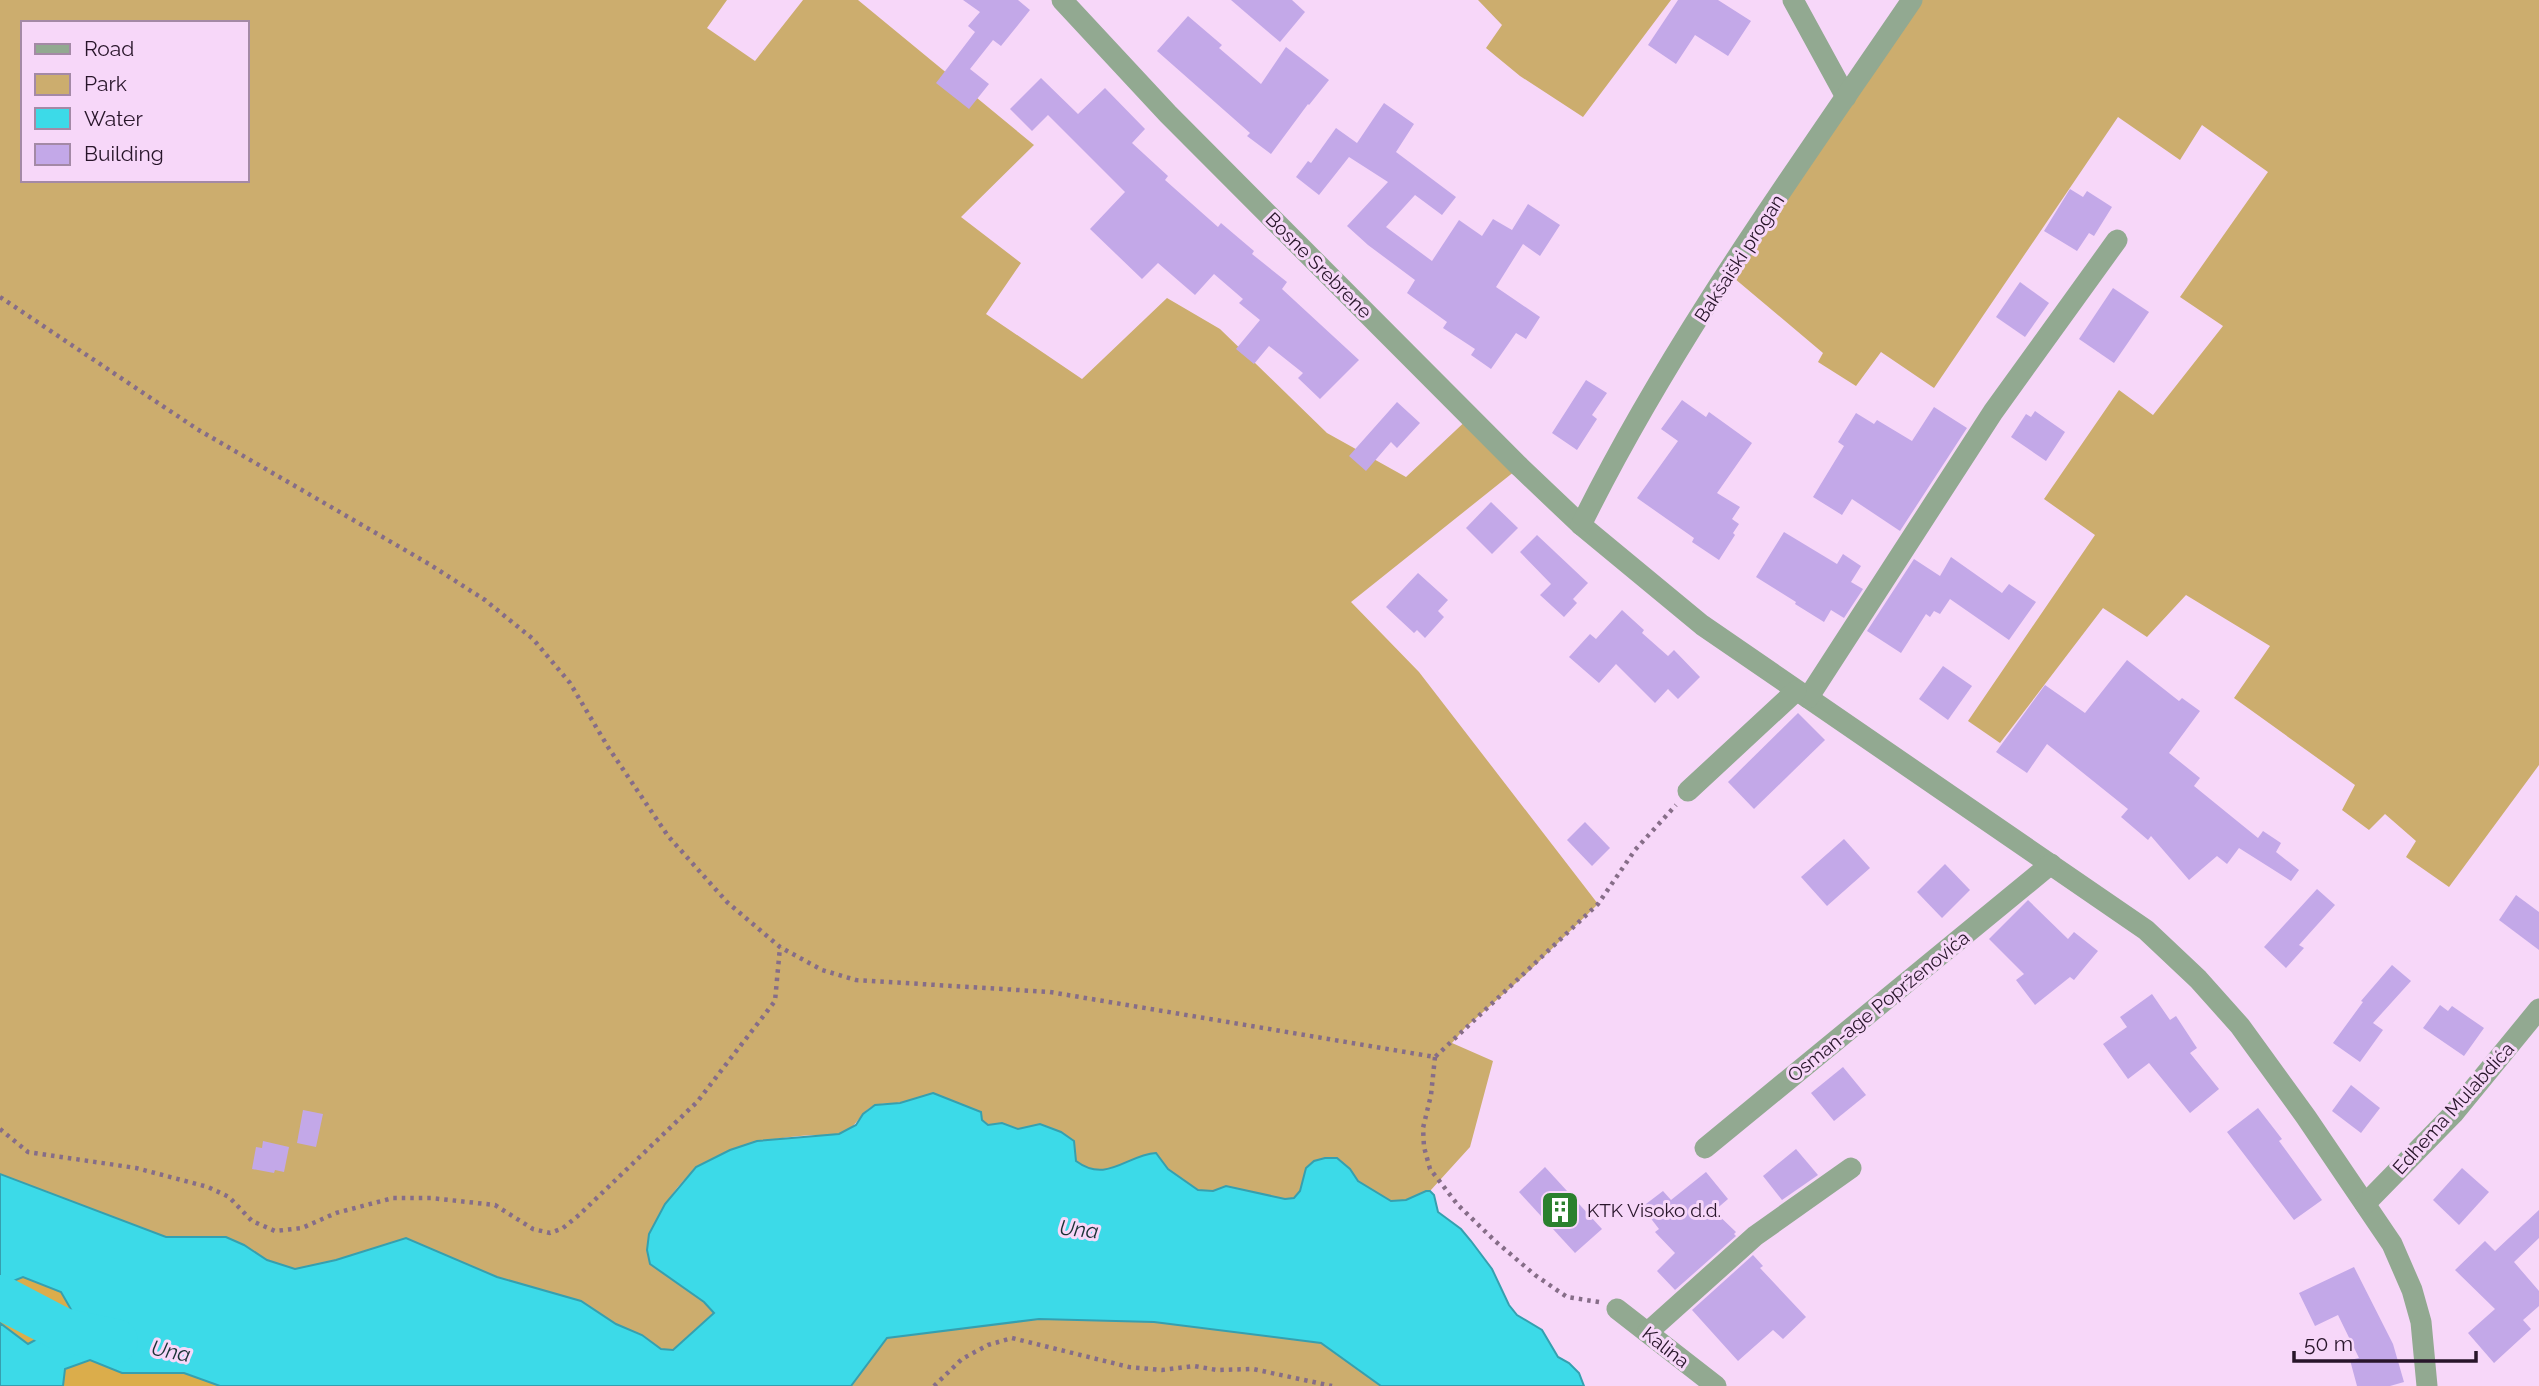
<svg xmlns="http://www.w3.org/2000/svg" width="2539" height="1386" viewBox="0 0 2539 1386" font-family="Raleway,sans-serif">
	<rect width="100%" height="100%" fill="#f7d7f9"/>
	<g fill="#ccad6e" fill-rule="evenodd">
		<path d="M0,0h727l-20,28 48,33 48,-61h55l176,145 -73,72 60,46 -35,51 96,65 85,-81 53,31 107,104 79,44 65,-61 49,51 -169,135 68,70 179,232 -74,72 -59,52 -13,15 41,18 -23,86 -40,44h-4l-20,9 -15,1 -33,-20 -8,-12 -13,-11h-12l-11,3 -8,7 -6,23 -6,7 -9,1 -59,-13 -13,5 -15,-1 -30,-21 -12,-16c-30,2 -49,31 -80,8l-3,-12 -33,-25 -22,5 -16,-6 -14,2 -6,-5 -49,-27c-12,4 -24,8 -36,10 -7,1 -16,0 -22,2 -15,6 -18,25 -37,29 -12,3 -26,0 -38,2 -58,5 -117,23 -140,82 -7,16 -14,28 -10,46l54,38 10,11 -41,37 -12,-1 -19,-14 -26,-11 -35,-23 -84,-24 -161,-17 -41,9 -28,-9 -23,-15 -18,-8h-60l-166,-63zM23,23h224v157h-224z"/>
		<path d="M1478,0h193l-88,117 -63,-41 -34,-28 16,-23z"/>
		<path d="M1912,0h627v765l-90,122 -43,-30 10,-16 -31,-27 -16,16 -27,-20 13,-25 -121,-87 36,-52 -84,-51 -39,42 -44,-29 -103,135 -32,-22 127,-186 -51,-36 75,-109 34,25 70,-89 -43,-29 88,-125 -66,-47 -22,35 -62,-43 -184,271 -53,-36 -25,34 -38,-24 5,-9 -95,-80z"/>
		<path d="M1039,1319l115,3 167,21 60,43h-530l36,-48z"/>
	</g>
	<g fill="#dbad4b">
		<path d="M23,1277l38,15 16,26 -49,26 -28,-21v-17l8,-23z"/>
		<path d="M90,1360l32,13h62l36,13h-157l2,-17z"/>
	</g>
	<path fill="#3cdae8" stroke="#369faf" stroke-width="2" d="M933,1093l48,19 1,8 6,5 14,-2 16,6 22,-5 21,8 13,9 2,20c31,23 50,-6 80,-8l12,16 30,21 15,1 13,-5 59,13 9,-1 6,-7 6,-23 8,-7 11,-3h12l13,11 8,12 33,20 15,-1 20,-9h4l4,4 4,17 23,17 10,12 21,28 17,36 8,10 25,15 16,27 11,6 10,10 5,13h-203l-60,-43 -167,-21 -115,-3 -152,19 -36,48h-631l-36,-13h-62l-32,-13 -25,9 -2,17h-63v-63l28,21 48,-26 -15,-26 -38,-15 -15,6 -8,23v-132l166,63h60l18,8 23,15 28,9 41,-9 70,-22 91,39 84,24 35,23 26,11 19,14 12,1 41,-37 -10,-11 -54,-38 -3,-14 2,-16 16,-30 31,-37 34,-17 27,-9 82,-7 17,-9 7,-11 12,-9 25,-2z"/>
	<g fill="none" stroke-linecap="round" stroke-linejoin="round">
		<path stroke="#3cdae8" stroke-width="44" d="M0,1297l63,33 53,11"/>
	</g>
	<g fill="#c3a8e8">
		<path d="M963,0h55l12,10 -29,36 -8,-6 -23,29 19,15 -20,25 -33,-26 39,-51 -7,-6 12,-14z"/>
		<path d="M1231,0h61l13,12 -25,30z"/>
		<path d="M1678,0h40l33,21 -23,35 -33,-21 -19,29 -28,-19z"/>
		<path d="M1188,16l34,29 -3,3 42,36 25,-37 43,33 -20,25 -1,-1 -37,50 -24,-18 3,-3 -93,-82z"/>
		<path d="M1041,78l37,36 27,-26 40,41 -13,14 36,33 -3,4 53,47 3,-4 33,28 -2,3 35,28 -5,7 77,71 -39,39 -22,-21 5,-5 -34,-27 -15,18 -18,-15 24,-29 -21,-17 4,-4 -29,-25 -19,21 -37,-32 -16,16 -52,-50 35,-37 -77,-77 -16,16 -22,-22z"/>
		<path d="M1384,103l30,21 -18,28 60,45 -14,18 -27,-20 -29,32 46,34 27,-41 23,16 11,-17 19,11 16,-26 32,21 -20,31 -17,-12 -27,43 44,30 -14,22 -10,-6 -25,36 -20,-14 4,-6 -32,-21 4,-6 -40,-29 8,-13 -47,-35 -21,-19 41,-44 -39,-25 -30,38 -23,-18 12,-16 3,2 25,-35 21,15z"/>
		<path d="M2070,189l13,8 4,-6 25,16 -18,29 -5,-3 -12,18 -33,-20z"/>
		<path d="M2020,282l29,21 -24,34 -29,-20z"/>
		<path d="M2113,288l36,24 -35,51 -35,-24z"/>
		<path d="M1586,380l21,13 -15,22 5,4 -20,31 -25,-17z"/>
		<path d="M1682,400l24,17 3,-5 43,31 -35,50 23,14 -8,12 7,5 -6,9 2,2 -16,25 -27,-18 2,-4 -57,-40 41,-57 -17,-12z"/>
		<path d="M1397,402l23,21 -23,25 -6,-6 -25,29 -17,-15z"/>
		<path d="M1934,407l33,21 -67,103 -48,-32 -10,16 -29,-18 31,-51 -6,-4 18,-29 18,11 3,-4 35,21z"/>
		<path d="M2035,411l30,21 -19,29 -35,-24 15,-23 5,3z"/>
		<path d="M1491,502l27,26 -26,26 -26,-26z"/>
		<path d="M1784,532l53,32 6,-10 18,12 -10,16 12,7 -19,29 -13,-8 -7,12 -29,-18 1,-2 -40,-25z"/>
		<path d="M1537,535l51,48 -15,16 4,4 -13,14 -24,-22 11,-11 -31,-32z"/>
		<path d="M1951,557l51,36 7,-9 27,18 -27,38 -59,-41 -10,15 -6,-3 -4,6 -4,-3 -25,39 -34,-22 47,-72 26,17z"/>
		<path d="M1418,573l30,27 -10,11 6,6 -19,21 -8,-8 -3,3 -28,-26z"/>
		<path d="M1622,610l22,20 -2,3 26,23 6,-6 26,27 -22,22 -10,-10 -13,14 -39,-39 -17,19 -30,-26 21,-23 6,5z"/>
		<path d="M2127,660l52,41 3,-3 18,13 -31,42 31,25 -6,8 64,52 5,-7 18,12 -5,9 23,18 -8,11 -52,-33 -12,16 -10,-8 -28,24 -38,-44 -3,4 -27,-23 7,-8 -81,-65 -20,29 -31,-21 49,-67 40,28z"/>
		<path d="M1943,666l29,20 -24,34 -29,-21z"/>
		<path d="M1798,713l27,27 -71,69 -26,-27z"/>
		<path d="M1585,822l25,26 -18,18 -25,-26z"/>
		<path d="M1844,839l26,29 -43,38 -26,-29z"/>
		<path d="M1945,864l25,26 -28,28 -25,-26z"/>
		<path d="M2317,889l18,16 -36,40 5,3 -18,20 -22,-21z"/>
		<path d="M2516,895l23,17v38l-40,-30z"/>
		<path d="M2028,900l40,39 6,-7 24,19 -24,29 -4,-3 -35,28 -19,-25 8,-6 -35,-35z"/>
		<path d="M2392,965l19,16 -38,42 10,7 -23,32 -27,-19 30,-41 -2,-1z"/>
		<path d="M2152,994l18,26 6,-4 21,32 -7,5 29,36 -29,24 -41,-50 -21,16 -25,-35 24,-17 -7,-10z"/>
		<path d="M2440,1005l8,6 4,-5 32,22 -20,28 -41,-28z"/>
		<path d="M1843,1067l23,28 -32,26 -23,-28z"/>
		<path d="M2351,1085l29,23 -19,25 -29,-22z"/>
		<path d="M2258,1108l24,31 -3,2 43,59 -28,20 -67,-88z"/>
		<path d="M303,1110l20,4 -7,33 -19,-4z"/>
		<path d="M263,1141l26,6 -5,25 -9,-2 -1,3 -22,-4 4,-22 6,1z"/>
		<path d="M1796,1149l22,26 -36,25 -19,-24z"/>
		<path d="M1545,1167l57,62 -27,24 -56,-61z"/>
		<path d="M2462,1168l27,24 -30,33 -26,-25z"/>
		<path d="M1706,1172l22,27 -14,12 22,21 -2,2 2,2 -61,54 -18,-19 18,-18 -20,-21 4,-3 -17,-22 21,-16 8,9z"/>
		<path d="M2539,1210v28l-25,24 25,29v15l-16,14 8,9 -37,34 -26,-30 27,-24 -40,-39 30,-29 10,10z"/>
		<path d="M1753,1255l10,11 -3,2 46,49 -23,22 -10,-9 -35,31 -46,-51z"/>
		<path d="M2354,1267l39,77 11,38 -14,4h-33l-7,-26 9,-2 -21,-43 -23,11 -16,-33z"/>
	</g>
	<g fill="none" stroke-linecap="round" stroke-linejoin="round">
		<g stroke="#866d88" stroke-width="4.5" stroke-dasharray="3.5 5" stroke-linecap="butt">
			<path d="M0,297l197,132 232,135 56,36 48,39 37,44 38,64 60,89 59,66 53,45 42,23 34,10 194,12 385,65 163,-153 37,-54 41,-45"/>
			<path d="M1435,1057l-4,38 -8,33 1,19 6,22 28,36 37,36 40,34 32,22 32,5"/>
			<path d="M0,1129l28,23 108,16 72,19 21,10 23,24 23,10 27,-3 34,-15 57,-15h38l64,7 38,24 17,4 13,-5 16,-13 118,-113 78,-101 5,-54"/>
			<path d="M934,1386l28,-27 26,-14 24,-7 117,29 33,3 32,-4 23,4 36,-1 79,17"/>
		</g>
		<g stroke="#92a991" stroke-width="21">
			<path d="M1062,0l106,114 352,353 61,58 121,100 444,305 52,49 42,47 66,91 86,127 20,46 9,32 6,64"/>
			<path d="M1793,0l53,97"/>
			<path d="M1581,525c90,-183 216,-356 331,-525"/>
			<path d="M1808,698l185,-286 124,-172"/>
			<path d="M1688,791l108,-100"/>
			<path d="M1705,1148l346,-284"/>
			<path d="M2365,1204l88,-90 86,-105"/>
			<path d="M1617,1309l99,77"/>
			<path d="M1648,1332l107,-96 96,-68"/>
		</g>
	</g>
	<defs>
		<symbol id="building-square" viewBox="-11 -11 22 22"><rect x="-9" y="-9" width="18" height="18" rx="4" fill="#2b802e" stroke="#f7d7f9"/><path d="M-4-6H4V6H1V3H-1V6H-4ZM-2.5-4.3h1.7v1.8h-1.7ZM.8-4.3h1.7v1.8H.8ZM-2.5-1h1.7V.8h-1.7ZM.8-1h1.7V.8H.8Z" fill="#fff"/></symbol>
	</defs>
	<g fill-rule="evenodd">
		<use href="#building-square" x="1538" y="1188" width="44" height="44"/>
	</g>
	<g text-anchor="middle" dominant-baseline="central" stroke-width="6" stroke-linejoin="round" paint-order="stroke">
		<g font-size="19" fill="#28152a" stroke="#f7d7f9">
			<text transform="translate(1739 258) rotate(-57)">Bakšaiški progan</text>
			<text transform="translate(1319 265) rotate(45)">Bosne Srebrene</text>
			<text transform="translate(1878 1006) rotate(-39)">Osman-age Poprženovića</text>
			<text transform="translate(2453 1108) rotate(-48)">Edhema Mulabdića</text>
			<text transform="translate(1666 1347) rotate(38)">Kalina</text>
		</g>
		<g font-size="19" fill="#28152a" stroke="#f7d7f9" text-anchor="start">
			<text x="1587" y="1210">KTK Visoko d.d.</text>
		</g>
		<g font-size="21" font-style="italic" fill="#183134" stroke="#f7d7f9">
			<text transform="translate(1079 1229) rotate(6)">Una</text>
			<text transform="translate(171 1351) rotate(11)">Una</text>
		</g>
	</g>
	<rect x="21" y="21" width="228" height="161" fill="#f7d7f9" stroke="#a489a6" stroke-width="2"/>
	<rect x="35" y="44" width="35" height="10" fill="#92a991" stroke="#a489a6" stroke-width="2"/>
	<text x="84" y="56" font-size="21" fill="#28152a">Road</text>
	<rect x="35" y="74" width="35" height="21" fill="#ccad6e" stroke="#a489a6" stroke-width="2"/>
	<text x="84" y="91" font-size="21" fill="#28152a">Park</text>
	<rect x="35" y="108" width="35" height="21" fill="#3cdae8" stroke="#a489a6" stroke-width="2"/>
	<text x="84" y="126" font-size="21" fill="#28152a">Water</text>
	<rect x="35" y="144" width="35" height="21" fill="#c3a8e8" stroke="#a489a6" stroke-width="2"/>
	<text x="84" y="161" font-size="21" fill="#28152a">Building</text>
	<path d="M2294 1351v10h182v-10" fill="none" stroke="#28152a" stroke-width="3.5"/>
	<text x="2304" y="1351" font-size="21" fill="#28152a" stroke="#f7d7f9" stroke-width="5" paint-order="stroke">50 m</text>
</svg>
